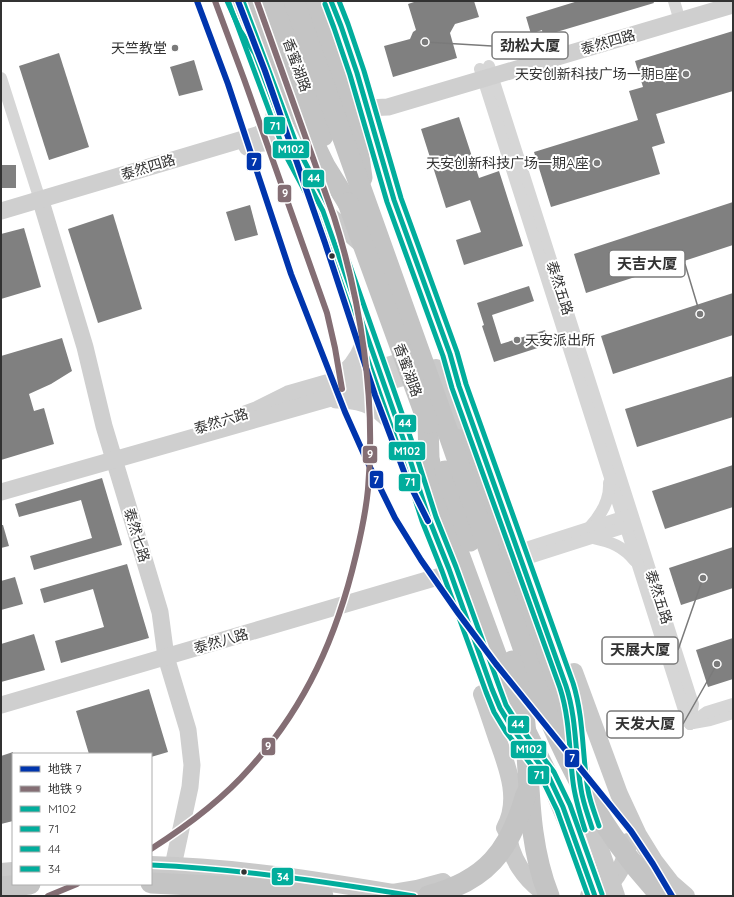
<svg xmlns="http://www.w3.org/2000/svg" width="734" height="897" viewBox="0 0 734 897" font-family="Quicksand,'Noto Sans SC',sans-serif">
	<rect width="100%" height="100%" fill="#fff"/>
	<g fill="#808080">
		<path d="M417,1h57l5,16 -24,7 -5,9 7,25 -64,19 -9,-31 26,-7 3,-7 3,-2 -8,-26z"/>
		<path d="M578,1h75l1,2 -111,33 -1,-6 -11,4 -5,-17z"/>
		<path d="M733,31v60l-77,23 9,29 -13,4 8,27 -109,33 -17,-55 104,-32 -9,-29 14,-4 -8,-26z"/>
		<path d="M59,53l30,94 -40,13 -30,-94z"/>
		<path d="M194,60l9,30 -24,6 -9,-29z"/>
		<path d="M459,117l20,61 20,-7 24,75 -59,19 -8,-25 25,-8 -11,-32 -24,8 -25,-79z"/>
		<rect x="1" y="165" width="15" height="23"/>
		<path d="M733,202v43l-147,48 -12,-39z"/>
		<path d="M250,205l8,30 -23,6 -9,-29z"/>
		<path d="M113,214l29,95 -44,14 -30,-94z"/>
		<path d="M24,228l17,59 -40,12v-65z"/>
		<path d="M529,286l5,15 -42,14 9,29 44,-14 5,14 -56,18 -12,-36 2,-1 -7,-22z"/>
		<path d="M733,293v42l-120,39 -12,-38z"/>
		<path d="M62,338l10,33 -21,13 -22,10 5,17 10,-3 10,36 -53,16v-104z"/>
		<path d="M733,376v41l-96,30 -12,-38z"/>
		<path d="M733,465v42l-68,22 -13,-38z"/>
		<path d="M102,478l20,67 -88,25 -4,-14 62,-18 -11,-38 -62,17 -4,-13z"/>
		<path d="M1,525h2l6,21 -8,2z"/>
		<path d="M733,547v41l-52,17 -12,-37z"/>
		<path d="M127,564l22,74 -88,25 -6,-22 49,-14 -11,-38 -49,14 -4,-14z"/>
		<path d="M15,577l8,27 -22,6v-29z"/>
		<path d="M34,634l11,36 -44,12v-38z"/>
		<path d="M733,638v41l-25,8 -12,-37z"/>
		<path d="M149,689l19,63 -17,5v-3h-62l-13,-43z"/>
		<path d="M13,752v69l-12,3v-68z"/>
	</g>
	<g fill="none" stroke-linecap="round" stroke-linejoin="round">
		<g stroke="#d6d6d6" stroke-width="12">
			<path d="M674,1l6,20"/>
			<path d="M489,66l204,638 -3,20"/>
			<path d="M480,69l203,638 7,17"/>
			<path d="M1,78l39,122"/>
			<path d="M589,528c12,-13 21,-27 20,-45"/>
			<path d="M593,538c18,4 30,8 42,23"/>
			<path d="M529,547l100,-32"/>
			<path d="M532,557l100,-32"/>
			<path d="M693,723l17,-3 23,-7"/>
			<path d="M690,724l17,-12 26,-8"/>
		</g>
		<g stroke="#cfcfcf" stroke-width="17">
			<path d="M367,108l21,-1 345,-102"/>
			<path d="M247,147c17,-6 32,-7 46,7"/>
			<path d="M43,208l42,139 19,79 56,186 6,45 22,73 4,35 -2,22 -17,79"/>
			<path d="M1,211l256,-76c14,-6 20,-17 17,-32"/>
			<path d="M337,379c10,-8 20,-19 25,-32 2,-7 1,-15 0,-22"/>
			<path d="M336,400c30,-1 48,10 64,35"/>
			<path d="M245,414l11,-4 32,-16 122,-35 7,-1"/>
			<path d="M1,492l421,-120"/>
			<path d="M1,705l440,-129"/>
		</g>
		<g stroke="#c9c9c9" stroke-width="18">
			<path d="M236,1l57,153 30,57 81,230 25,78 20,50 43,120 8,19 12,20 17,23"/>
			<path d="M331,1l10,25 16,47 37,127 56,154 9,32 106,295 6,18 3,23"/>
			<path d="M324,211l41,36"/>
			<path d="M436,368l20,53 6,10 8,11 3,8"/>
			<path d="M574,672l45,122 19,41 16,26 17,22 15,13"/>
			<path d="M482,694c5,14 10,29 15,44 10,28 24,61 8,90"/>
			<path d="M507,829c2,28 18,53 43,67"/>
			<path d="M151,865c86,2 170,16 254,30"/>
			<path d="M1,872l12,-1"/>
			<path d="M393,893l24,-4 26,-7"/>
			<path d="M589,896c24,-8 37,-29 39,-54"/>
		</g>
		<g stroke="#c4c4c4" stroke-width="21">
			<path d="M255,1l2,8 15,39 22,54 31,64 23,37"/>
			<path d="M274,1l49,135"/>
			<path d="M315,1c21,57 40,116 47,177"/>
			<path d="M428,423l1,35 4,20 8,27 78,212 9,19 27,54 16,38"/>
			<path d="M456,439l16,28 5,13 55,149 34,87 6,21 5,21 3,19"/>
			<path d="M445,471l25,70"/>
			<path d="M151,883l82,4 90,9"/>
			<path d="M1,887l29,-3"/>
		</g>
		<g stroke="#c9c9c9" stroke-width="18">
			<path d="M590,820l26,76"/>
			<path d="M571,828l24,68"/>
		</g>
		<g stroke="#c4c4c4" stroke-width="21">
			<path d="M294,1l149,417 92,264c30,80 67,151 126,214"/>
			<path d="M348,203l80,220"/>
			<path d="M512,661c6,21 11,42 13,63 5,58 2,117 24,172"/>
			<path d="M428,896c58,-15 82,-45 98,-102"/>
		</g>
		<defs>
			<g id="bus-1">
				<path d="M227,1l13,29 15,24 38,100 30,57 81,230 25,78 20,50 43,120 8,19 12,20 36,47 15,32 32,89"/>
				<path d="M331,1l10,25 16,47 37,127 56,154 9,32 107,300c11,33 9,69 15,103 2,14 7,26 11,39"/>
			</g>
			<g id="bus-2">
				<path d="M229,3l57,153 31,58 80,229 25,78 20,50 44,121 8,20 12,20 36,47 15,31 31,86"/>
				<path d="M325,4l9,24 16,47 37,127 56,154 9,32 108,300c10,31 9,63 13,94 2,17 7,32 12,48"/>
			</g>
			<g id="bus-3">
				<path d="M243,1l56,150 31,58 81,230 25,78 20,50 43,119 7,19 12,19 36,48 16,33 32,89"/>
				<path d="M339,1l9,23 16,47 37,127 56,154 9,32 107,299c11,35 9,72 15,107 2,12 7,24 11,36"/>
			</g>
			<path id="bus-4" d="M151,865c89,4 176,17 263,31"/>
		</defs>
		<use href="#bus-1" stroke="#fff" stroke-width="8"/>
		<use href="#bus-2" stroke="#fff" stroke-width="8"/>
		<use href="#bus-3" stroke="#fff" stroke-width="8"/>
		<use href="#bus-4" stroke="#fff" stroke-width="8"/>
		<use href="#bus-1" stroke="#01ad9c" stroke-width="5"/>
		<use href="#bus-2" stroke="#01ad9c" stroke-width="5"/>
		<use href="#bus-3" stroke="#01ad9c" stroke-width="5"/>
		<use href="#bus-4" stroke="#01ad9c" stroke-width="5"/>
		<defs>
			<g id="metro-1">
				<path d="M197,1l31,83 63,190 54,138 21,47 29,59 26,42 37,53 38,51 135,167 22,33 19,32"/>
				<path d="M238,1l27,70 60,172 50,152 31,82 22,44"/>
			</g>
			<g id="metro-2">
				<path d="M215,1l29,78 83,234 8,35 7,41"/>
				<path d="M151,849c36,-23 71,-49 99,-81 56,-62 87,-132 106,-213 5,-21 10,-44 12,-66 8,-90 -7,-187 -34,-272l-77,-216"/>
				<path d="M48,896l29,-12"/>
			</g>
		</defs>
		<use href="#metro-1" stroke="#fff" stroke-width="9"/>
		<use href="#metro-2" stroke="#fff" stroke-width="9"/>
		<use href="#metro-1" stroke="#0035ad" stroke-width="6"/>
		<use href="#metro-2" stroke="#846e74" stroke-width="6"/>
	</g>
	<g fill="#7a7a7a" stroke="#fff" stroke-width="1.5">
		<circle cx="175" cy="48" r="4"/>
		<circle cx="686" cy="74" r="4"/>
		<circle cx="597" cy="163" r="4"/>
		<circle cx="517" cy="340" r="4"/>
	</g>
	<g fill="#323232" stroke="#fff" stroke-width="1.5">
		<circle cx="332" cy="256" r="3.5"/>
		<circle cx="244" cy="872" r="3.5"/>
	</g>
	<g text-anchor="middle" dominant-baseline="central" stroke-width="4" stroke-linejoin="round" paint-order="stroke">
		<g font-size="14" fill="#323232" stroke="#fff">
			<text transform="translate(608 42) rotate(-16)">泰然四路</text>
			<text transform="translate(297 65) rotate(70)">香蜜湖路</text>
			<text transform="translate(148 167) rotate(-17)">泰然四路</text>
			<text transform="translate(560 288) rotate(72)">泰然五路</text>
			<text transform="translate(408 370) rotate(70)">香蜜湖路</text>
			<text transform="translate(221 421) rotate(-17)">泰然六路</text>
			<text transform="translate(137 535) rotate(73)">泰然七路</text>
			<text transform="translate(659 597) rotate(72)">泰然五路</text>
			<text transform="translate(221 641) rotate(-16)">泰然八路</text>
		</g>
		<g font-size="14" fill="#323232" stroke="#fff" text-anchor="end">
			<text x="167" y="48">天竺教堂</text>
			<text x="678" y="74">天安创新科技广场一期B座</text>
			<text x="589" y="163">天安创新科技广场一期A座</text>
			<text x="525" y="340" text-anchor="start">天安派出所</text>
		</g>
	</g>
	<path fill="none" stroke="#7a7a7a" stroke-width="1.5" d="M425 42L492 46M700 314L685 264M703 578L678 650M717 664L683 724"/>
	<g fill="#7a7a7a" stroke="#fff" stroke-width="1.5">
		<circle cx="425" cy="42" r="4"/>
		<circle cx="700" cy="314" r="4"/>
		<circle cx="703" cy="578" r="4"/>
		<circle cx="717" cy="664" r="4"/>
	</g>
	<g fill="#fff" stroke="#7a7a7a" stroke-width="1.5">
		<rect x="492" y="32" width="76" height="27" rx="4"/>
		<rect x="609" y="250" width="76" height="27" rx="4"/>
		<rect x="602" y="637" width="76" height="27" rx="4"/>
		<rect x="607" y="711" width="76" height="27" rx="4"/>
	</g>
	<g font-size="15" text-anchor="middle" font-weight="bold" fill="#323232">
		<text x="530" y="51">劲松大厦</text>
		<text x="647" y="269">天吉大厦</text>
		<text x="640" y="655">天展大厦</text>
		<text x="645" y="729">天发大厦</text>
	</g>
	<g stroke="#fff" stroke-width="1.5">
		<rect x="263" y="116" width="23" height="19" rx="4" fill="#01ad9c"/>
		<rect x="272" y="140" width="38" height="19" rx="4" fill="#01ad9c"/>
		<rect x="246" y="152" width="16" height="19" rx="4" fill="#0035ad"/>
		<rect x="302" y="169" width="23" height="19" rx="4" fill="#01ad9c"/>
		<rect x="277" y="184" width="15" height="19" rx="4" fill="#846e74"/>
		<rect x="394" y="414" width="23" height="19" rx="4" fill="#01ad9c"/>
		<rect x="388" y="441" width="38" height="20" rx="4" fill="#01ad9c"/>
		<rect x="362" y="445" width="16" height="19" rx="4" fill="#846e74"/>
		<rect x="369" y="470" width="15" height="19" rx="4" fill="#0035ad"/>
		<rect x="398" y="473" width="23" height="19" rx="4" fill="#01ad9c"/>
		<rect x="507" y="715" width="23" height="19" rx="4" fill="#01ad9c"/>
		<rect x="261" y="737" width="15" height="19" rx="4" fill="#846e74"/>
		<rect x="510" y="740" width="37" height="19" rx="4" fill="#01ad9c"/>
		<rect x="564" y="749" width="16" height="19" rx="4" fill="#0035ad"/>
		<rect x="527" y="765" width="23" height="20" rx="4" fill="#01ad9c"/>
		<rect x="271" y="867" width="23" height="19" rx="4" fill="#01ad9c"/>
	</g>
	<g font-size="11" text-anchor="middle" font-weight="bold" fill="#fff">
		<text x="275" y="130">71</text>
		<text x="291" y="153">M102</text>
		<text x="254" y="166">7</text>
		<text x="314" y="182">44</text>
		<text x="285" y="197">9</text>
		<text x="405" y="427">44</text>
		<text x="407" y="455">M102</text>
		<text x="370" y="458">9</text>
		<text x="376" y="484">7</text>
		<text x="410" y="486">71</text>
		<text x="518" y="728">44</text>
		<text x="268" y="750">9</text>
		<text x="529" y="753">M102</text>
		<text x="572" y="762">7</text>
		<text x="539" y="779">71</text>
		<text x="283" y="881">34</text>
	</g>
	<rect width="734" height="897" fill="none" stroke="#323232" stroke-width="4"/>
	<rect x="12" y="753" width="140" height="132" fill="#ffffff" stroke="#adadad"/>
	<rect x="20" y="766" width="20" height="6" fill="#0035ad" stroke="#adadad"/>
	<text x="48" y="773" font-size="12" fill="#323232">地铁 7</text>
	<rect x="20" y="786" width="20" height="6" fill="#846e74" stroke="#adadad"/>
	<text x="48" y="793" font-size="12" fill="#323232">地铁 9</text>
	<rect x="20" y="806" width="20" height="6" fill="#01ad9c" stroke="#adadad"/>
	<text x="48" y="813" font-size="12" fill="#323232">M102</text>
	<rect x="20" y="826" width="20" height="6" fill="#01ad9c" stroke="#adadad"/>
	<text x="48" y="833" font-size="12" fill="#323232">71</text>
	<rect x="20" y="846" width="20" height="6" fill="#01ad9c" stroke="#adadad"/>
	<text x="48" y="853" font-size="12" fill="#323232">44</text>
	<rect x="20" y="866" width="20" height="6" fill="#01ad9c" stroke="#adadad"/>
	<text x="48" y="873" font-size="12" fill="#323232">34</text>
</svg>
